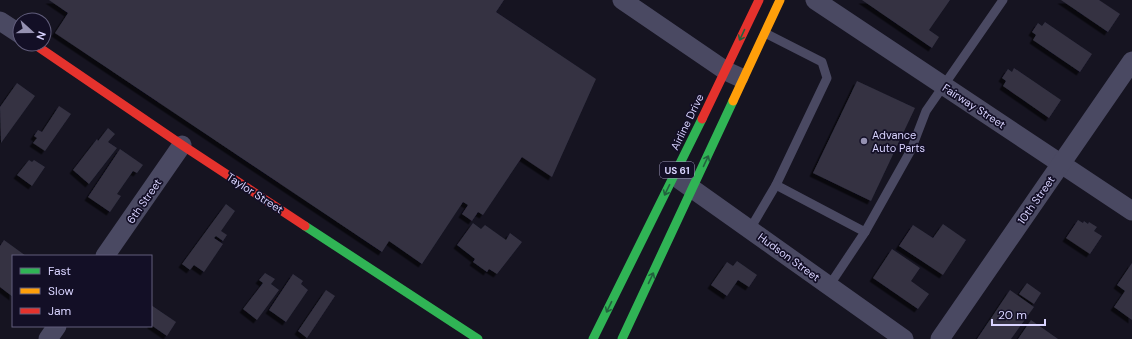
<svg xmlns="http://www.w3.org/2000/svg" width="1132" height="339" viewBox="0 0 1132 339" font-family="'DM Sans',sans-serif">
	<defs>
		<filter id="shadow"><feDropShadow dx="-3.5" dy="3.5" stdDeviation="0" flood-color="#0009"/></filter>
	</defs>
	<rect width="100%" height="100%" fill="#161421"/>
	<g fill="#343243" filter="url(#shadow)">
		<path d="M49,0h455l-8,12 100,67 -44,98 -30,-20 -39,58 -5,-3 -6,9 -10,-7 6,-9 -5,-3 -41,62 -33,-23 -7,11 -327,-219 13,-20z"/>
		<path d="M862,0h88l-21,30 10,7 -7,11z"/>
		<path d="M1061,0h38l21,14 -12,18z"/>
		<path d="M1045,22l47,32 -12,18 -47,-32 3,-5 -4,-3 6,-9 4,3z"/>
		<path d="M1014,68l47,32 -12,18 -46,-32 3,-5 -4,-3 6,-9 4,3z"/>
		<path d="M857,81l58,27 -44,93 -58,-28z"/>
		<path d="M17,83l18,13 -34,47 -1,-36z"/>
		<path d="M59,106l12,8 -26,37 -12,-8 4,-5 -3,-2 4,-6 4,2z"/>
		<path d="M108,128l7,6 -7,8 9,6 -28,36 -16,-14 24,-31 1,2z"/>
		<path d="M120,149l23,16 -6,8 -4,-2 -16,23 4,2 -11,16 -22,-15z"/>
		<path d="M29,160l3,2 2,-2 11,7 -13,19 -15,-11z"/>
		<path d="M226,204l9,7 -14,20 6,4 -4,6 -7,-5 -2,2 9,6 -19,28 -10,-7 -4,5 -8,-6z"/>
		<path d="M1078,220l5,3 1,-2 4,3 1,-2 8,5 -3,4 8,5 -12,18 -24,-16z"/>
		<path d="M473,223l8,6 4,-4 21,15 4,-7 12,9 -25,32 -8,-5 -2,3 -14,-10 2,-3 -18,-14z"/>
		<path d="M943,224l23,16 -23,35 -44,-29 14,-21 20,13z"/>
		<path d="M4,240l22,16h-13v41l-13,-10v-41z"/>
		<path d="M892,249l28,19 -9,13 18,13 -11,15 -45,-31z"/>
		<path d="M737,261l20,14 -8,12 -11,-7 -11,16 -16,-11 16,-23 6,4z"/>
		<path d="M1132,263v57l-18,-13 11,-16 -8,-6z"/>
		<path d="M265,273l10,6 -4,5 8,6 -22,30 -14,-11 20,-26 -4,-3z"/>
		<path d="M293,274l10,7 -2,3 7,6 -22,32 -17,-12z"/>
		<path d="M1027,283l14,10 -7,11 -15,-10z"/>
		<path d="M326,290l9,6 -28,42 -9,-7z"/>
		<path d="M1010,290l24,17 -23,32h-34z"/>
		<path d="M151,305l25,17 -9,14 -16,-11z"/>
		<path d="M1031,320l27,19h-40z"/>
	</g>
	<g fill="none" stroke-linecap="round" stroke-linejoin="round">
		<g stroke="#4a4962" stroke-width="9">
			<path d="M765,33l57,29 5,16 -51,107 89,47 46,-82 15,-39 77,-111"/>
			<path d="M750,229l26,-44"/>
			<path d="M829,286l36,-54"/>
		</g>
		<g stroke="#4a4962" stroke-width="19">
			<path d="M622,0l104,71 13,6"/>
			<path d="M815,0l317,211"/>
			<path d="M0,21l20,13"/>
			<path d="M680,180l224,159"/>
			<path d="M105,256l77,-111"/>
			<path d="M48,339l9,-13"/>
			<path d="M940,339l192,-278"/>
		</g>
		<g stroke="#30b455" stroke-width="9">
			<path d="M305,226l173,113"/>
			<path d="M593,339l109,-220"/>
			<path d="M622,339l111,-238"/>
		</g>
		<path stroke="#ff9f0a" stroke-width="9" d="M733,101l47,-101"/>
		<g stroke="#e5322d" stroke-width="9">
			<path d="M34,44l148,101 123,81"/>
			<path d="M702,119l57,-119"/>
		</g>
	</g>
	<defs><path id="oneway-shaft" d="M-6 0H5M1.5-3L5.5 0L1.5 3" fill="none" stroke-width="1.6" stroke-linecap="round" stroke-linejoin="round"/></defs>
	<g stroke="#22623e">
		<use href="#oneway-shaft" transform="translate(742 35) rotate(115)"/>
		<use href="#oneway-shaft" transform="translate(706 161) rotate(-65)"/>
		<use href="#oneway-shaft" transform="translate(667 190) rotate(116)"/>
		<use href="#oneway-shaft" transform="translate(651 278) rotate(-65)"/>
		<use href="#oneway-shaft" transform="translate(609 307) rotate(116)"/>
	</g>
	<circle fill="#9591b1" stroke="#130f26" stroke-width="1.5" cx="864" cy="141" r="4"/>
	<g text-anchor="middle" dominant-baseline="central" stroke-width="3.5" stroke-linejoin="round" paint-order="stroke">
		<rect fill="#130f26" stroke="#9e99be" stroke-width="1" x="660" y="162" width="34" height="16" rx="3"/>
		<g font-size="10" font-weight="bold" fill="#d9d4ff">
			<text x="677" y="170">US 61</text>
		</g>
		<g font-size="11" fill="#d9d4ff" stroke="#130f26">
			<text transform="translate(974 106) rotate(33)">Fairway Street</text>
			<text transform="translate(687 122) rotate(-64)">Airline Drive</text>
			<text transform="translate(255 193) rotate(33)">Taylor Street</text>
			<text transform="translate(1036 200) rotate(-55)">10th Street</text>
			<text transform="translate(144 201) rotate(-55)">6th Street</text>
			<text transform="translate(789 257) rotate(36)">Hudson Street</text>
		</g>
		<g font-size="11" fill="#d9d4ff" stroke="#130f26" text-anchor="start">
			<text x="872" y="135">Advance<tspan x="872" dy="13">Auto Parts</tspan></text>
		</g>
	</g>
	<rect x="12" y="255" width="140" height="72" fill="#130f26" stroke="#625e7d"/>
	<rect x="20" y="268" width="20" height="6" fill="#30b455" stroke="#625e7d"/>
	<text x="48" y="275" font-size="12" fill="#d9d4ff">Fast</text>
	<rect x="20" y="288" width="20" height="6" fill="#ff9f0a" stroke="#625e7d"/>
	<text x="48" y="295" font-size="12" fill="#d9d4ff">Slow</text>
	<rect x="20" y="308" width="20" height="6" fill="#e5322d" stroke="#625e7d"/>
	<text x="48" y="315" font-size="12" fill="#d9d4ff">Jam</text>
	<g transform="translate(32 32) rotate(111)"><circle r="19" fill="#130f26" stroke="#625e7d"/>
	<path d="M0-3L7 15L0 10L-7 15Z" fill="#9591b1"/>
	<text y="-6" font-size="11" font-weight="bold" text-anchor="middle" fill="#d9d4ff">N</text>
	</g>
	<path d="M992 319v6h53v-6" fill="none" stroke="#d9d4ff" stroke-width="2"/>
	<text x="998" y="319" font-size="12" fill="#d9d4ff" stroke="#130f26" stroke-width="3" paint-order="stroke">20 m</text>
</svg>
